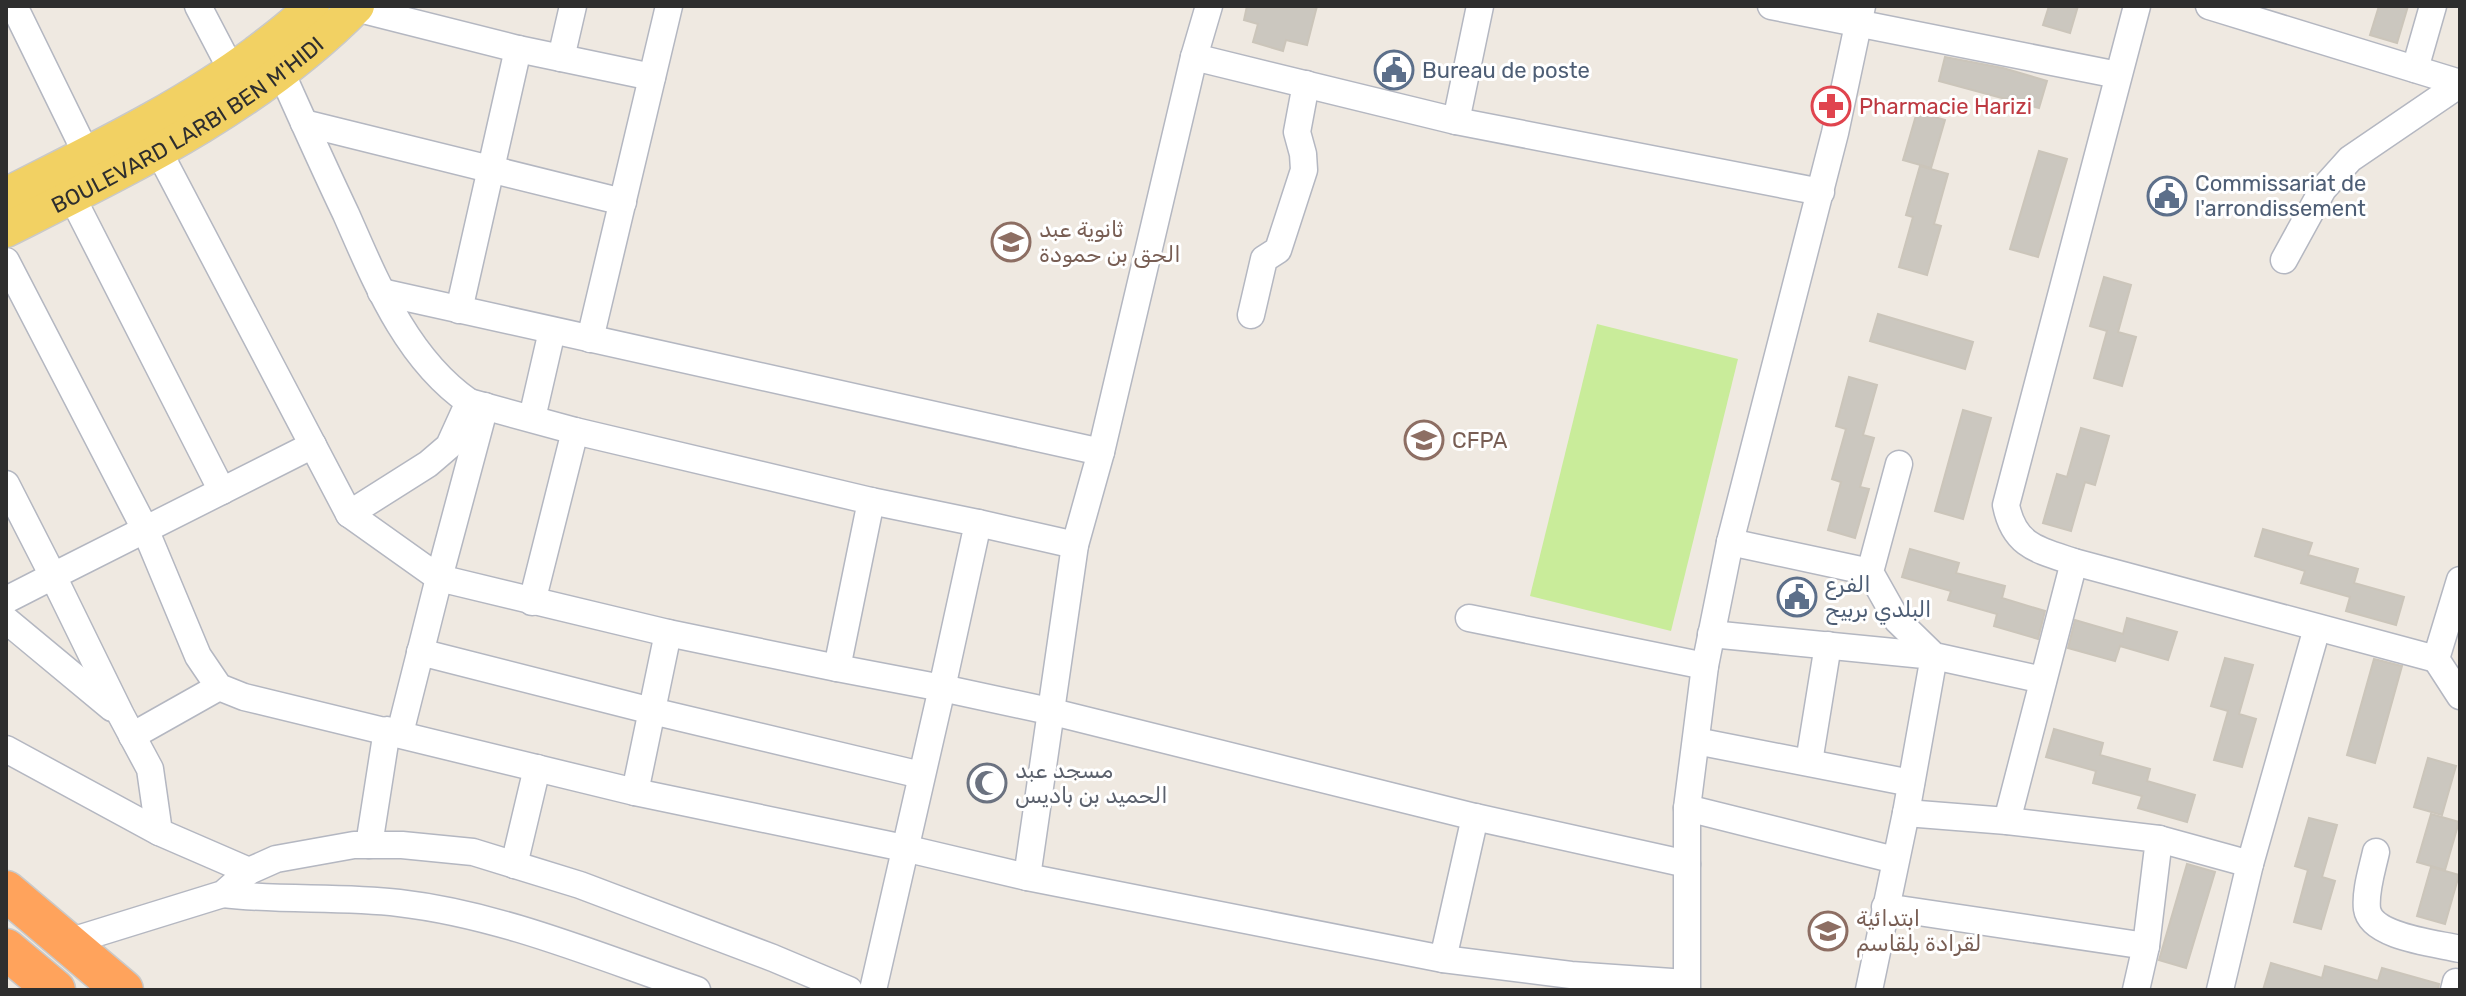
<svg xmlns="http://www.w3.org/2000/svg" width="2466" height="996" viewBox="0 0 2466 996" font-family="Rubik,Vazirmatn,sans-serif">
	<rect width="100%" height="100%" fill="#efe9e1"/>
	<path fill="#c9ec9a" d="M1597,324l141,35 -67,272 -141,-35z"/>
	<g fill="#cbc7bf" stroke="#cbc5ba" stroke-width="2">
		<path d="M1247,6h70l-10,39 -21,-5 -3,11 -30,-9 5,-18 -14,-4z"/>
		<path d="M2049,6h29l-8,27 -27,-8z"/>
		<path d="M2379,6h29l-11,37 -27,-8z"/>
		<path d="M1945,57l58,11 44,13 -8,27 -100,-27z"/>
		<path d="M1917,112l28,8 -14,48 -28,-8z"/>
		<path d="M2039,151l28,8 -29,98 -28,-8z"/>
		<path d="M1920,166l28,8 -14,50 7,2 -14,49 -28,-8 14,-50 -7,-2z"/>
		<path d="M2104,277l27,8 -13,47 18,5 -14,49 -28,-8 13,-47 -17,-5z"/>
		<path d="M1878,314l95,28 -8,27 -95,-28z"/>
		<path d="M1849,377l28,8 -14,50 11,3 -14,49 9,2 -14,49 -27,-8 13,-48 -9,-3 14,-50 -10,-3z"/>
		<path d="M1963,410l28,8 -28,101 -28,-8z"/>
		<path d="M2081,428l28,8 -14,49 -10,-3 -14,49 -28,-8 14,-49 10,3z"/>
		<path d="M2263,529l49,14 -4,12 50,14 -4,14 50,14 -8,28 -50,-14 4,-14 -49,-14 4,-12 -50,-15z"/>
		<path d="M1910,549l49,14 -3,10 49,13 -3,12 43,13 -7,28 -44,-13 3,-12 -49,-14 3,-9 -49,-14z"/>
		<path d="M2127,618l50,14 -9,28 -48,-14 -5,15 -47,-13 7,-28 48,14z"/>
		<path d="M2225,658l28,7 -14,49 17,5 -14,48 -28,-7 14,-49 -17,-5z"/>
		<path d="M2374,659l28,7 -27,97 -28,-8z"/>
		<path d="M2054,729l49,14 -3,12 50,14 -3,12 48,14 -8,27 -49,-14 4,-12 -49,-13 3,-12 -50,-14z"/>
		<path d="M2428,758l28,8 -14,49 -28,-8z"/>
		<path d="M2431,814l28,8 -14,48 -28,-8z"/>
		<path d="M2309,818l28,7 -15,52 13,4 -14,48 -27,-7 14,-52 -13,-4z"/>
		<path d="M2187,864l28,8 -29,96 -27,-8z"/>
		<path d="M2431,867l28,8 -14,49 -28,-8z"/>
		<path d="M2271,963l51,15 3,-12 53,15 4,-13 57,16 -1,6h-175z"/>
	</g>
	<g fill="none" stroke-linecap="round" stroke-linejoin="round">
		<defs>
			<g id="minor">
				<path d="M14,6l72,147"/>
				<path d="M198,6l34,65"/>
				<path d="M1771,6l347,69"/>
				<path d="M2137,6l-131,499c8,41 32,45 68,57l362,97 24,-79"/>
				<path d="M2209,6l251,77"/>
				<path d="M355,8l163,41 134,28"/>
				<path d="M1194,57l262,64 365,71"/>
				<path d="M561,58l12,-52"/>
				<path d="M2415,69l18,-63"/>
				<path d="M282,74c21,47 42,94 64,140 30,68 60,144 123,188l-20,44 -21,18 -79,50"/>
				<path d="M1456,121l24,-115"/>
				<path d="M304,123l319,79"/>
				<path d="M150,135l199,379 90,64 46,-172"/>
				<path d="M72,197l150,294"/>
				<path d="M2284,260l39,-71 27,-30 110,-75"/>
				<path d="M6,261l139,268 53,127 21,31 25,10 391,95 269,56 123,29 416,82 32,-142"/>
				<path d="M381,292l720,160 93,-395 15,-51"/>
				<path d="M459,310l59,-261"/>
				<path d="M1251,315l13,-56 14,-9 26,-80 -1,-16 -6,-22 9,-48"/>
				<path d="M590,339l79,-333"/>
				<path d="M532,418l20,-87"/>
				<path d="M1899,464l-29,108 27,48 37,36 109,24"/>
				<path d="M6,484l47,92 260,-131"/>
				<path d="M978,523l97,22"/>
				<path d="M1730,542l140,30"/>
				<path d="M6,600l47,-24 68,139 29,54 9,63 90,39"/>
				<path d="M532,602l43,-171"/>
				<path d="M1469,618l236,48"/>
				<path d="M6,620l106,88"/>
				<path d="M1711,634l223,22 -28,157 -37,177"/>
				<path d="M420,652l232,59 269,64"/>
				<path d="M2436,659l24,37"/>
				<path d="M837,668l105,20 36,-165 -107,-22"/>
				<path d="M400,733l39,-155 229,55 169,35 34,-167 -296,-70 -106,-29"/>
				<path d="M132,736l87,-49"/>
				<path d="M1696,741l215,42"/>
				<path d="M6,749l153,83"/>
				<path d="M1809,762l19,-117"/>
				<path d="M635,792l33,-159"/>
				<path d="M1687,808l208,52"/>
				<path d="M1906,813l101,8 152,18 -13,107 -10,44"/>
				<path d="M2007,821l67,-259"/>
				<path d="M2159,839l91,25"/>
				<path d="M369,845l18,-115"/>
				<path d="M2376,852c-4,18 -11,39 -9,57 4,28 68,34 93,40"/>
				<path d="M514,865l23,-97"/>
				<path d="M1027,877l48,-332 26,-93"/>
				<path d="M223,894c58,7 117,2 176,9 103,12 201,54 298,87"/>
				<path d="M1885,907l261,39"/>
				<path d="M68,942l155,-48 26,-23 27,-12 78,-14h48l71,7 107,33 193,73 76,32"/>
				<path d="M1443,959l128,16 115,8"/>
				<path d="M873,990l69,-302 107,23 426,106 212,47"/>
				<path d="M1687,990v-182l18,-142 25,-124 105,-409 27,-127"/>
				<path d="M2220,990l30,-126 67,-236"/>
				<path d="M2454,990l2,-8 4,1"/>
			</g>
			<g id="major">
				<path d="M6,195c86,-44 173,-85 250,-142 20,-15 39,-29 56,-47"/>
				<path id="s1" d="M6,230c123,-62 253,-124 351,-224"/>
			</g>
			<g id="highway">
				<path d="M6,891l117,99"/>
				<path d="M6,949l49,41"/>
			</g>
		</defs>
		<use href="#minor" stroke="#b4b7c1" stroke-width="29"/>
		<use href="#major" stroke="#c9c9c9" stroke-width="37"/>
		<use href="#highway" stroke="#c9c9c9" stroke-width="43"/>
		<use href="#minor" stroke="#fff" stroke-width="26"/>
		<use href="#major" stroke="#f2d163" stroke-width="34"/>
		<use href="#highway" stroke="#ffa35c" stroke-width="40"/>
	</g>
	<defs>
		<symbol id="civic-ring" viewBox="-11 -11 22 22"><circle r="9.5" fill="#fff" stroke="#5c6f8a" stroke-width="1.5"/><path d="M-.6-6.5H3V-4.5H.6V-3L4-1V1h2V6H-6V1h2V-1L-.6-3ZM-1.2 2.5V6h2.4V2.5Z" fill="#5c6f8a"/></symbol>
		<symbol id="pharmacy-ring" viewBox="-11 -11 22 22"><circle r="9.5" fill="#fff" stroke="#e0444e" stroke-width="1.5"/><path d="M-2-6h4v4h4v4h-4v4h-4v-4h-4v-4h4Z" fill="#e0444e"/></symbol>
		<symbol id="school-ring" viewBox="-11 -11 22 22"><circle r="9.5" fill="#fff" stroke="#8d6e63" stroke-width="1.5"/><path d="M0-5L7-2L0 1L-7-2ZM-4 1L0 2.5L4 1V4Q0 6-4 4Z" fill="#8d6e63"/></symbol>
		<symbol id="university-ring" viewBox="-11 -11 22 22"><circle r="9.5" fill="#fff" stroke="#8d6e63" stroke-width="1.5"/><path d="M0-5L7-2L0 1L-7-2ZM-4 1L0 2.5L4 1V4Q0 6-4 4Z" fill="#8d6e63"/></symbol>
		<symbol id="mosque-ring" viewBox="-11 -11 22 22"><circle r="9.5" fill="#fff" stroke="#6b7280" stroke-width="1.5"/><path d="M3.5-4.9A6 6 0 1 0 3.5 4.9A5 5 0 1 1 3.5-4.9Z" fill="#6b7280"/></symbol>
	</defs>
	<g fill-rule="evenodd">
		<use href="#civic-ring" x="1372" y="48" width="44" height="44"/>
		<use href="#pharmacy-ring" x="1809" y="84" width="44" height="44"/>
		<use href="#civic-ring" x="2145" y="174" width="44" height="44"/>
		<use href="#school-ring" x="989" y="220" width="44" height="44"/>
		<use href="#university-ring" x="1402" y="418" width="44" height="44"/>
		<use href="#civic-ring" x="1775" y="575" width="44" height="44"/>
		<use href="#mosque-ring" x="965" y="761" width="44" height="44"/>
		<use href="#school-ring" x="1806" y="909" width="44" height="44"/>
	</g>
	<g text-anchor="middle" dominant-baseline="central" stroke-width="6" stroke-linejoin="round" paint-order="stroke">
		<g font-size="22" fill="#4e5e75" stroke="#fff" text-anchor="start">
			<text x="1422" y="70">Bureau de poste</text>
			<text x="2195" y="183">Commissariat de<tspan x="2195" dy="25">l'arrondissement</tspan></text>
			<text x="1825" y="584">الفرع<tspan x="1825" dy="25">البلدي بربيح</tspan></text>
		</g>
		<g font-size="22" fill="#be3a42" stroke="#fff" text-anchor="start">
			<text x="1859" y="106">Pharmacie Harizi</text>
		</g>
		<g font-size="22" fill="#2e2e2e" stroke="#fff">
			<text stroke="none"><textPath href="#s1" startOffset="210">BOULEVARD LARBI BEN M'HIDI</textPath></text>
		</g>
		<g font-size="22" fill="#785e54" stroke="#fff" text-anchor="start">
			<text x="1039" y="229">ثانوية عبد<tspan x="1039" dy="25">الحق بن حمودة</tspan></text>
			<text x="1452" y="440">CFPA</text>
			<text x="1856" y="918">ابتدائية<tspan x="1856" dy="25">لقرادة بلقاسم</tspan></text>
		</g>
		<g font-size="22" fill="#5b616d" stroke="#fff" text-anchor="start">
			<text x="1015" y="770">مسجد عبد<tspan x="1015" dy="25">الحميد بن باديس</tspan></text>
		</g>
	</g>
	<rect width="2466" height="996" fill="none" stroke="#2e2e2e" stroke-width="16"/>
</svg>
